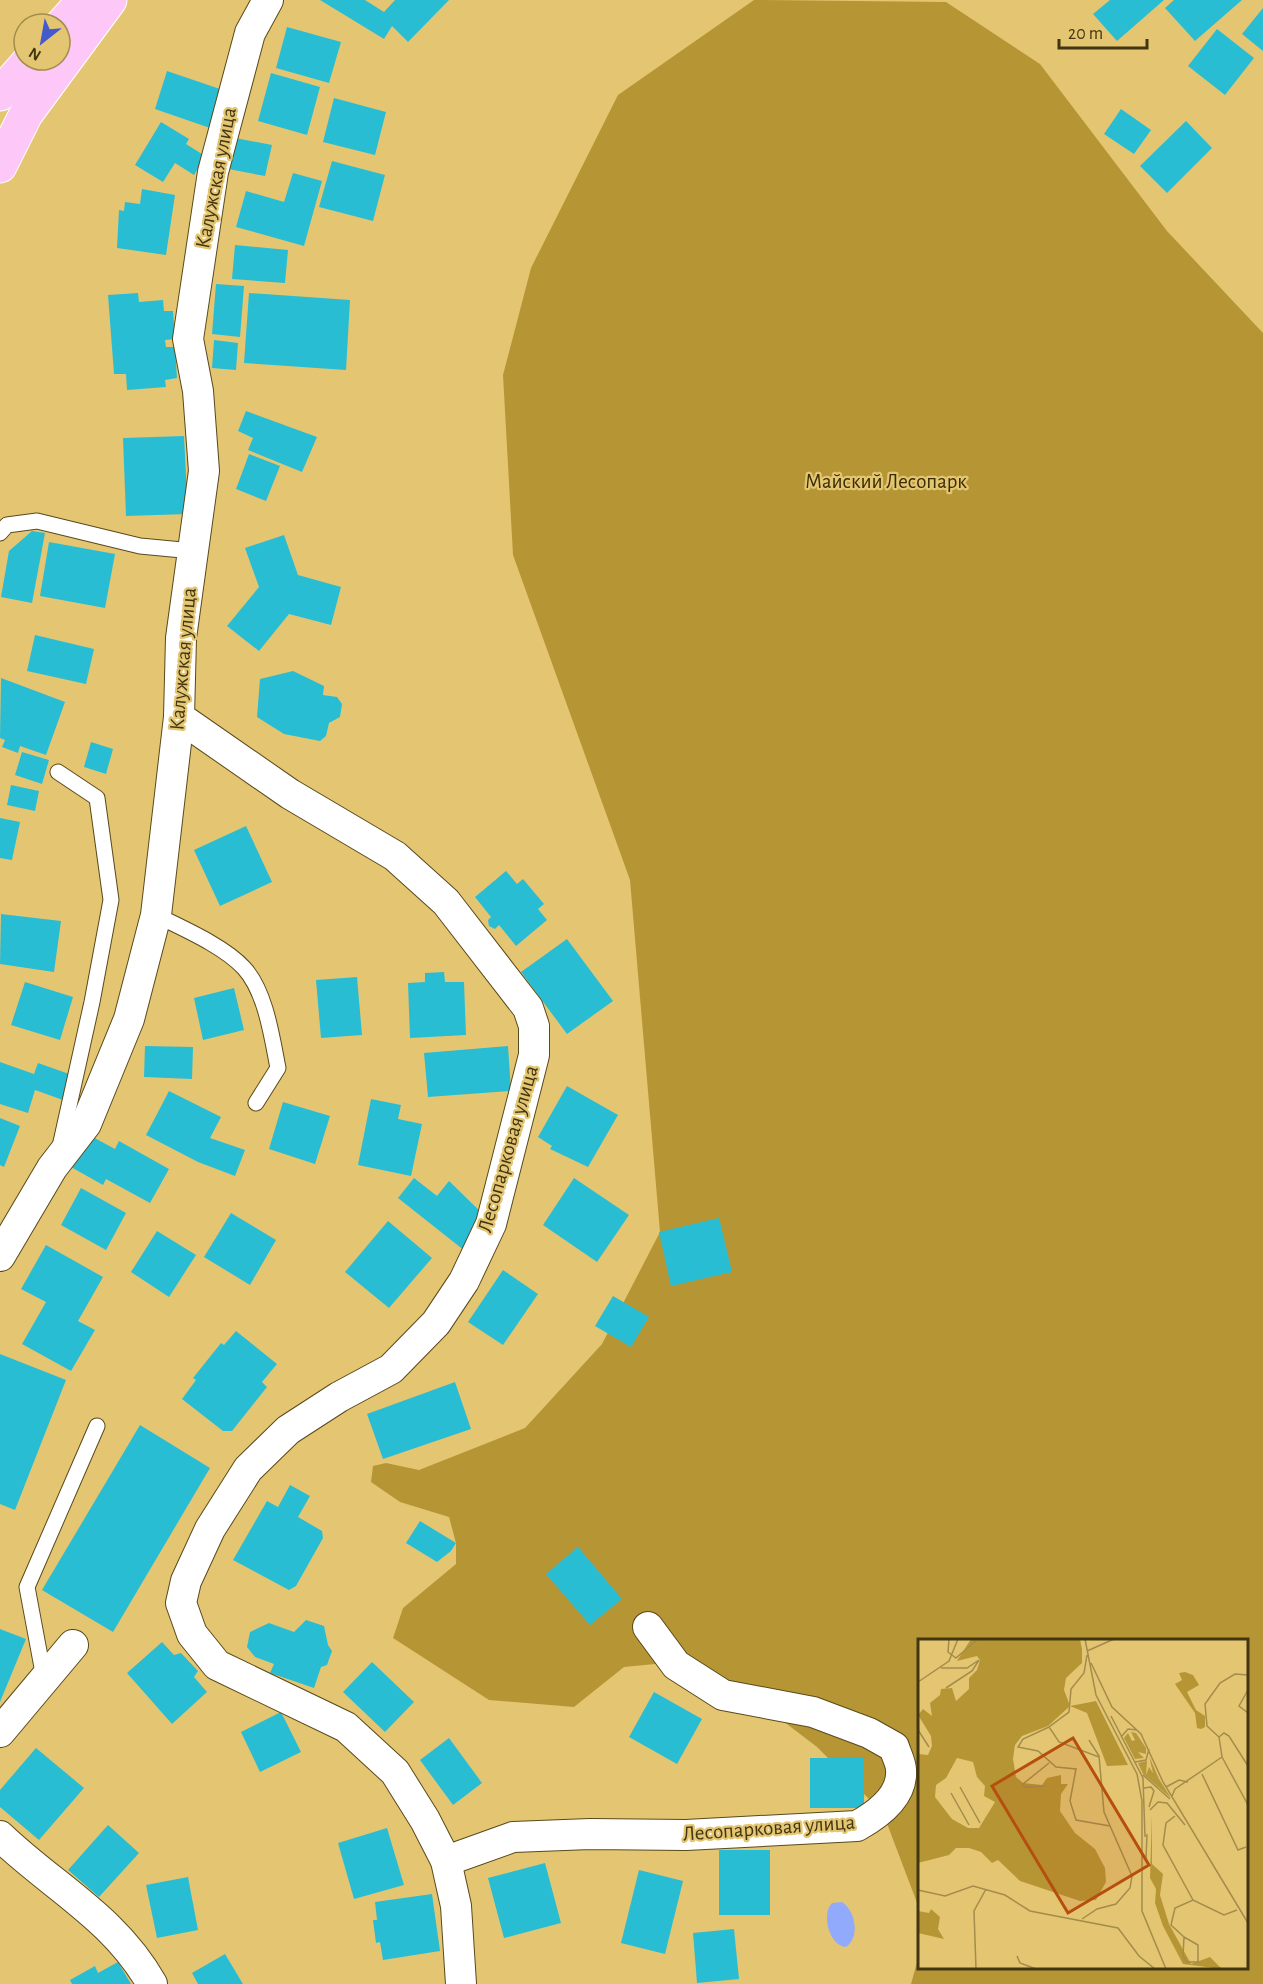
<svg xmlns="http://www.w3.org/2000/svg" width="1263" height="1984" viewBox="0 0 1263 1984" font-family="'Alegreya Sans',sans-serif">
	<rect width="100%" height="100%" fill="#e4c672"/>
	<path fill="#b69634" d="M754,0l192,2 94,62 127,167 96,102v1651h-352l8,-29 1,13h326v-328h-326l-1,268 -36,-95 -66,-66 -68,-52 -73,-33 -52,5 -50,40 -85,-7 -96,-62 10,-30 53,-44v-21l-7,-26 -49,-15 -29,-20 2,-16 13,-3 33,7 106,-42 77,-84 58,-112 -30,-352 -117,-325 -10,-180 28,-107 87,-173z"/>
	<path fill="#92aafb" d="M842,1902c14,9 18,36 4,45 -17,-1 -25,-33 -14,-44z"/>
	<g fill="#29bdd4">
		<path d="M320,0h45l19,12 11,-12h54l-41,42 -16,-16 -8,13z"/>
		<path d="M1110,0h54l-47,41 -24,-27z"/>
		<path d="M1174,0h68l-47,41 -30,-33z"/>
		<path d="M1263,8v43l-21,-17z"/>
		<path d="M287,27l54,15 -12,41 -53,-15z"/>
		<path d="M1217,29l37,29 -29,37 -37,-29z"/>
		<path d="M167,71l56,19 -13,38 -55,-19z"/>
		<path d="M271,73l49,14 -13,48 -49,-14z"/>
		<path d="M334,98l52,14 -11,43 -52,-13z"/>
		<path d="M1121,109l30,21 -17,24 -30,-20z"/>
		<path d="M1186,121l26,27 -45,45 -27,-27z"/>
		<path d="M161,122l28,17 -3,5 19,12 -11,19 -19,-12 -12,19 -28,-17z"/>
		<path d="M230,137l42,8 -7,31 -42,-8z"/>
		<path d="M332,161l53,14 -12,46 -54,-14z"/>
		<path d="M293,173l29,8 -18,65 -68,-19 10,-36 38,11z"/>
		<path d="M142,189l33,6 -9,60 -49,-7 2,-38 5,1 1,-9 15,2z"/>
		<path d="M235,245l53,5 -3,33 -53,-4z"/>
		<path d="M216,284l28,2 -4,51 -28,-3z"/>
		<path d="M138,293l1,9 24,-2 1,11h9l2,28 -10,1 1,7h9l2,31 -12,2 1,7 -39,3 -1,-16h-12l-6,-79z"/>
		<path d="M249,293l101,7 -4,70 -102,-7z"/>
		<path d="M214,340l24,3 -2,27 -24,-2z"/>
		<path d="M246,411l71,26 -15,35 -54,-22 5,-12 -15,-7z"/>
		<path d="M184,436l4,78 -62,2 -3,-78z"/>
		<path d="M249,454l31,12 -14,35 -30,-12z"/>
		<path d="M32,531l13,2 -13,70 -31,-6 8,-46z"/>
		<path d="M284,535l14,40 43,12 -10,38 -42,-11 -30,37 -32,-25 32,-39 -14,-39z"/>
		<path d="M49,542l66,12 -10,54 -65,-12z"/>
		<path d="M35,635l59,14 -8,35 -59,-13z"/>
		<path d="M293,671l31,15 -1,9 14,2 5,7 -2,13 -11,6 -3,13 -6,5 -36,-7 -27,-17 3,-38z"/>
		<path d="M1,678l64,24 -19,53 -26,-9 -2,7 -16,-6 3,-7 -5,-2z"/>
		<path d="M91,742l22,7 -7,25 -22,-7z"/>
		<path d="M22,752l27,8 -7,24 -27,-9z"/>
		<path d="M11,785l28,6 -4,20 -28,-6z"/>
		<path d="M0,818l20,4 -8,38 -12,-2z"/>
		<path d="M246,826l26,56 -52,24 -26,-56z"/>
		<path d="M506,871l11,13 6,-5 21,25 -6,5 9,11 -31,26 -17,-21 -4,4 -6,-3 -1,-6 3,-3 -16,-20z"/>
		<path d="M1,914l60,7 -7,51 -54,-8z"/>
		<path d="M567,939l46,62 -46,33 -46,-62z"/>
		<path d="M444,972l1,10h19l2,53 -56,3 -2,-55 17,-1v-9z"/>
		<path d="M357,977l5,58 -41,3 -5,-58z"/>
		<path d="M25,982l48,15 -13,43 -49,-15z"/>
		<path d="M234,988l10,42 -41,10 -9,-42z"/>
		<path d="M145,1046l48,1 -1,32 -48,-2z"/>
		<path d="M508,1046l3,45 -83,6 -4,-44z"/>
		<path d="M0,1062l34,12 4,-11 34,12 -9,25 -28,-10 -7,23 -28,-9z"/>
		<path d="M567,1086l51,29 -30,52 -38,-18 2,-3 -14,-9z"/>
		<path d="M169,1091l52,26 -11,21 35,12 -10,26 -37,-14 -52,-27z"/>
		<path d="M371,1099l30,6 -3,14 24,5 -11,52 -53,-11z"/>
		<path d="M283,1102l47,14 -15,48 -46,-15z"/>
		<path d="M0,1118l20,8 -16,41 -4,-2z"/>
		<path d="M89,1135l26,14 4,-8 50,28 -19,34 -44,-24 -3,6 -32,-18z"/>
		<path d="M414,1178l23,18 12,-15 39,38 -23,32 -67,-53z"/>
		<path d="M574,1178l55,37 -32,47 -54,-37z"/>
		<path d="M81,1188l45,25 -20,37 -45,-25z"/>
		<path d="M231,1213l45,27 -26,45 -46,-28z"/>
		<path d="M719,1218l13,54 -61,14 -12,-54z"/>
		<path d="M388,1221l44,37 -43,50 -44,-36z"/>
		<path d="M157,1231l39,24 -27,42 -38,-25z"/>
		<path d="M46,1245l57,32 -25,44 17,9 -24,41 -49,-27 24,-42 -25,-13z"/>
		<path d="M503,1270l35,24 -35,51 -35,-23z"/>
		<path d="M613,1296l36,21 -18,30 -36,-21z"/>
		<path d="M236,1331l41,33 -15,18 5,5 -35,44h-9l-41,-32 14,-19 -3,-2 28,-35 3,2z"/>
		<path d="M0,1354l66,26 -51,130 -15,-6z"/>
		<path d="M455,1382l16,47 -88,30 -16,-45z"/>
		<path d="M140,1425l70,43 -97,164 -71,-42z"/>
		<path d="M290,1485l20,11 -12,21 24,14 1,7 -27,48 -7,4 -56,-30 34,-59 11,6z"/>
		<path d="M420,1521l36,22 -5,8 -14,11 -31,-19z"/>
		<path d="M578,1547l44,52 -32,26 -44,-51z"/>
		<path d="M306,1620l18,6 4,19 4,6 -5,14 -6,2 -7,21 -44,-15 4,-9 -19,-7 -8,-10 3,-15 19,-9 25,9z"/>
		<path d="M0,1629l26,10 -26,63z"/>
		<path d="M162,1642l12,13 7,-2 17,18 -4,6 13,15 -35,32 -45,-51z"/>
		<path d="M372,1662l42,40 -29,30 -42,-40z"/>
		<path d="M654,1692l48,27 -25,45 -48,-27z"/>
		<path d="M281,1712l20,40 -41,20 -19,-40z"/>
		<path d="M449,1738l33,45 -29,22 -33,-45z"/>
		<path d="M36,1748l48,40 -45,52 -39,-33v-17z"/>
		<rect x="810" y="1758" width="54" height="50"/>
		<path d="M108,1825l31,28 -40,44 -31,-27z"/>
		<path d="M387,1828l17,57 -50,14 -16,-56z"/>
		<rect x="719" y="1850" width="51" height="65"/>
		<path d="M545,1863l16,60 -57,15 -16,-60z"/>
		<path d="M639,1870l44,11 -18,73 -44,-11z"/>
		<path d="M188,1877l10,53 -41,8 -11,-53z"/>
		<path d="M432,1894l8,57 -57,9 -3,-18 -4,1 -3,-23h4l-2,-18z"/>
		<path d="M734,1929l5,50 -42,4 -4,-50z"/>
		<path d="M225,1954l18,30h-45l-6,-11z"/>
		<path d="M118,1962l13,22h-59l-2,-4 25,-14 3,7z"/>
	</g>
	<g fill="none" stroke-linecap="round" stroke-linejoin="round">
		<defs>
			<g id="service">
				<path d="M0,533l7,-8 30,-4 103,25 53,5"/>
				<path d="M58,772l39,26 14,102 -19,102 -31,140"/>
				<path d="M156,915c26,13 68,31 88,53 22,24 28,70 34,100l-22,35"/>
				<path d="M44,1678l-17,-91 70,-161"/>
			</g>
			<g id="minor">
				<path d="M179,717l111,77 105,62 51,46 82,106 6,18v29l-43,169 -27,57 -28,42 -45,46 -52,28 -51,33 -40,39 -38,60 -24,52 -5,22 11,31 25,31 129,62 49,45 30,48 21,41 10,45 5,78"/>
				<path d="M0,1256l52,-88 34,-44 43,-105 27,-104 23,-198 2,-79 23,-167 -6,-80 -10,-52 25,-167 37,-139 18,-33"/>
				<path d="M0,1732l73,-87"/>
				<path d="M0,1836c53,51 114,81 152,148"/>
				<path d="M446,1861l67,-24 77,-3 96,1 171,-9c20,-11 46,-29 44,-56 0,-7 -5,-16 -7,-23l-25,-14 -56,-21 -90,-17 -47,-30 -28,-38"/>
			</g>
			<g id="primary">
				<path d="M60,27l24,-27"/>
				<path d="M0,94l30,-34"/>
				<path d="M0,166l26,-52 84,-114"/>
			</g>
		</defs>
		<use href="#service" stroke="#59491c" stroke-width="17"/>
		<use href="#minor" stroke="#59491c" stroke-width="32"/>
		<use href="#primary" stroke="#fff" stroke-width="35"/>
		<use href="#service" stroke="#fff" stroke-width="15"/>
		<use href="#minor" stroke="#fff" stroke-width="30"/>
		<use href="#primary" stroke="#fdc7f7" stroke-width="33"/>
	</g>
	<g text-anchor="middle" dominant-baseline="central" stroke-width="4.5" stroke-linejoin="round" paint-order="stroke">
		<g font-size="21" fill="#423612" stroke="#e4c672">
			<text transform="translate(216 178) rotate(-79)">Калужская улица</text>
			<text transform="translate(183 659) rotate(-85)">Калужская улица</text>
			<text transform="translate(508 1149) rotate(-74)">Лесопарковая улица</text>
			<text transform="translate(769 1828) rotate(-4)">Лесопарковая улица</text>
		</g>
		<g font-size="21" fill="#3a2d02" stroke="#e4c672">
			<text x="886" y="481">Майский Лесопарк</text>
		</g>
	</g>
	<g transform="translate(918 1639)">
		<rect width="330" height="330" fill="#e4c672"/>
		<path d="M213,93l5,1 10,15v6l-8,-2 6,6 -9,1 -11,-21 4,-5 4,8 3,-1zM231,117l10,23 12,19 -28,-24 -5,-11 9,-2 -1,14 3,-8 4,6z" fill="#b6983b"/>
		<path d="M53,0h109l2,10 16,-10 -16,10v14l-16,15 -2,12 6,16 26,-5 32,64 -21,1 -20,-53 -17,-7 -22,20 -26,10 -7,9 -2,14 3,18 7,6 19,2 5,-7 14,-3v9h7l-7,10 -1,17 15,22 20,16 10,19 1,14 -10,18 -16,1 -60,-20 -22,-21 -6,3 -11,-11 -12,-4h-13l-7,7 -31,8v-109l10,1 4,-9 -1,-10 -13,-21 5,-6 9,7 -2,-13 10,-8 1,-6 11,-1 4,13 13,-12v-11l8,-8 3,-10 -3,-4 -20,5zM39,119l16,4 4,15 8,9 -1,10 11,6 -16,26h-11l-16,-9 -17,-22 1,-12 10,-7zM267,33l8,3 6,10 -12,7 9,18 9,6v11l-4,2 -4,-1 -2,-15 -20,-29 7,-4 -3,-7zM234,175v50l11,10 -3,21 9,29 22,40 19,-7 12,12 -39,-5 -20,-38 -8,-23 1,-14 -6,-11zM13,270l9,8 -2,12 6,10 -26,-6v-22l11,2z" fill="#b69634" fill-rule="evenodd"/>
		<path fill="none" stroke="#a38c4c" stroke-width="1.5" d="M31,0l-1,13 8,6 22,-19M167,0l11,56 41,79 5,27v110l24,58M169,12l27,-12M169,16l-3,18 -13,16 -2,23 -20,15 10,15 40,15M173,24l21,44 29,27 22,48 85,141M23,29h26l12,-8 -7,11 -26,17M0,43l31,-21 9,-22M330,51l-9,16 9,7M193,77l32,62 2,59M131,88l-26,12 -5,8 20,4 18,16 20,2 -6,32 6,19 34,6M0,91l11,17M203,98l7,-8 9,1M301,98l5,-4 5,3 19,30M304,118l26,48M217,123l11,-2 3,-11M284,135l36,76 8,-3M225,136l27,24M127,147l-20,1 -2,-3 26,-21M42,148l20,36M248,148l13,-7 9,2M226,149l7,-1 3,4 -5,16M33,154l18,32M254,157l3,-7 47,-32 -3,-20 -12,-11 -2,-22 15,-21 15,-9 13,1M232,171l8,-8 9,1 18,22M257,177l-9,7 -3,22 30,55M228,219l1,-24M0,251l27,6 28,-10 32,9 25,16 88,17 21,28 16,13M164,280l15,-10 19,-5 14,-16 2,-12 -28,-64 -5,-56 -10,-16M266,298l14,8v17h-11l-4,-6 1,-19 -13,-12 4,-17 18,-8 31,15 13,-5M99,317l3,7 16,6M58,330l-2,-58 12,-22"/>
		<path fill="#b64e0e" fill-opacity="0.15" stroke="#b64e0e" stroke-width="3" d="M155,99l76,127 -81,48 -76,-127z"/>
		<rect width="330" height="330" fill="none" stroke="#423612" stroke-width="3"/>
	</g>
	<g transform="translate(42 42) rotate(211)"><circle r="28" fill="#e4c672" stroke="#a38c4c" stroke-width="1.5"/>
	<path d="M0-4.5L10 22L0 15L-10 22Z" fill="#4359cd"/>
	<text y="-9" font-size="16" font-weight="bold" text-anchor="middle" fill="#423612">N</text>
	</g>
	<path d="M1059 39v9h88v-9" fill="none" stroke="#423612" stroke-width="3"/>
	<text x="1068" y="39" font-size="18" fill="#423612" stroke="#e4c672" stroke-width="4.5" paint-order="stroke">20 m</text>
</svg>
